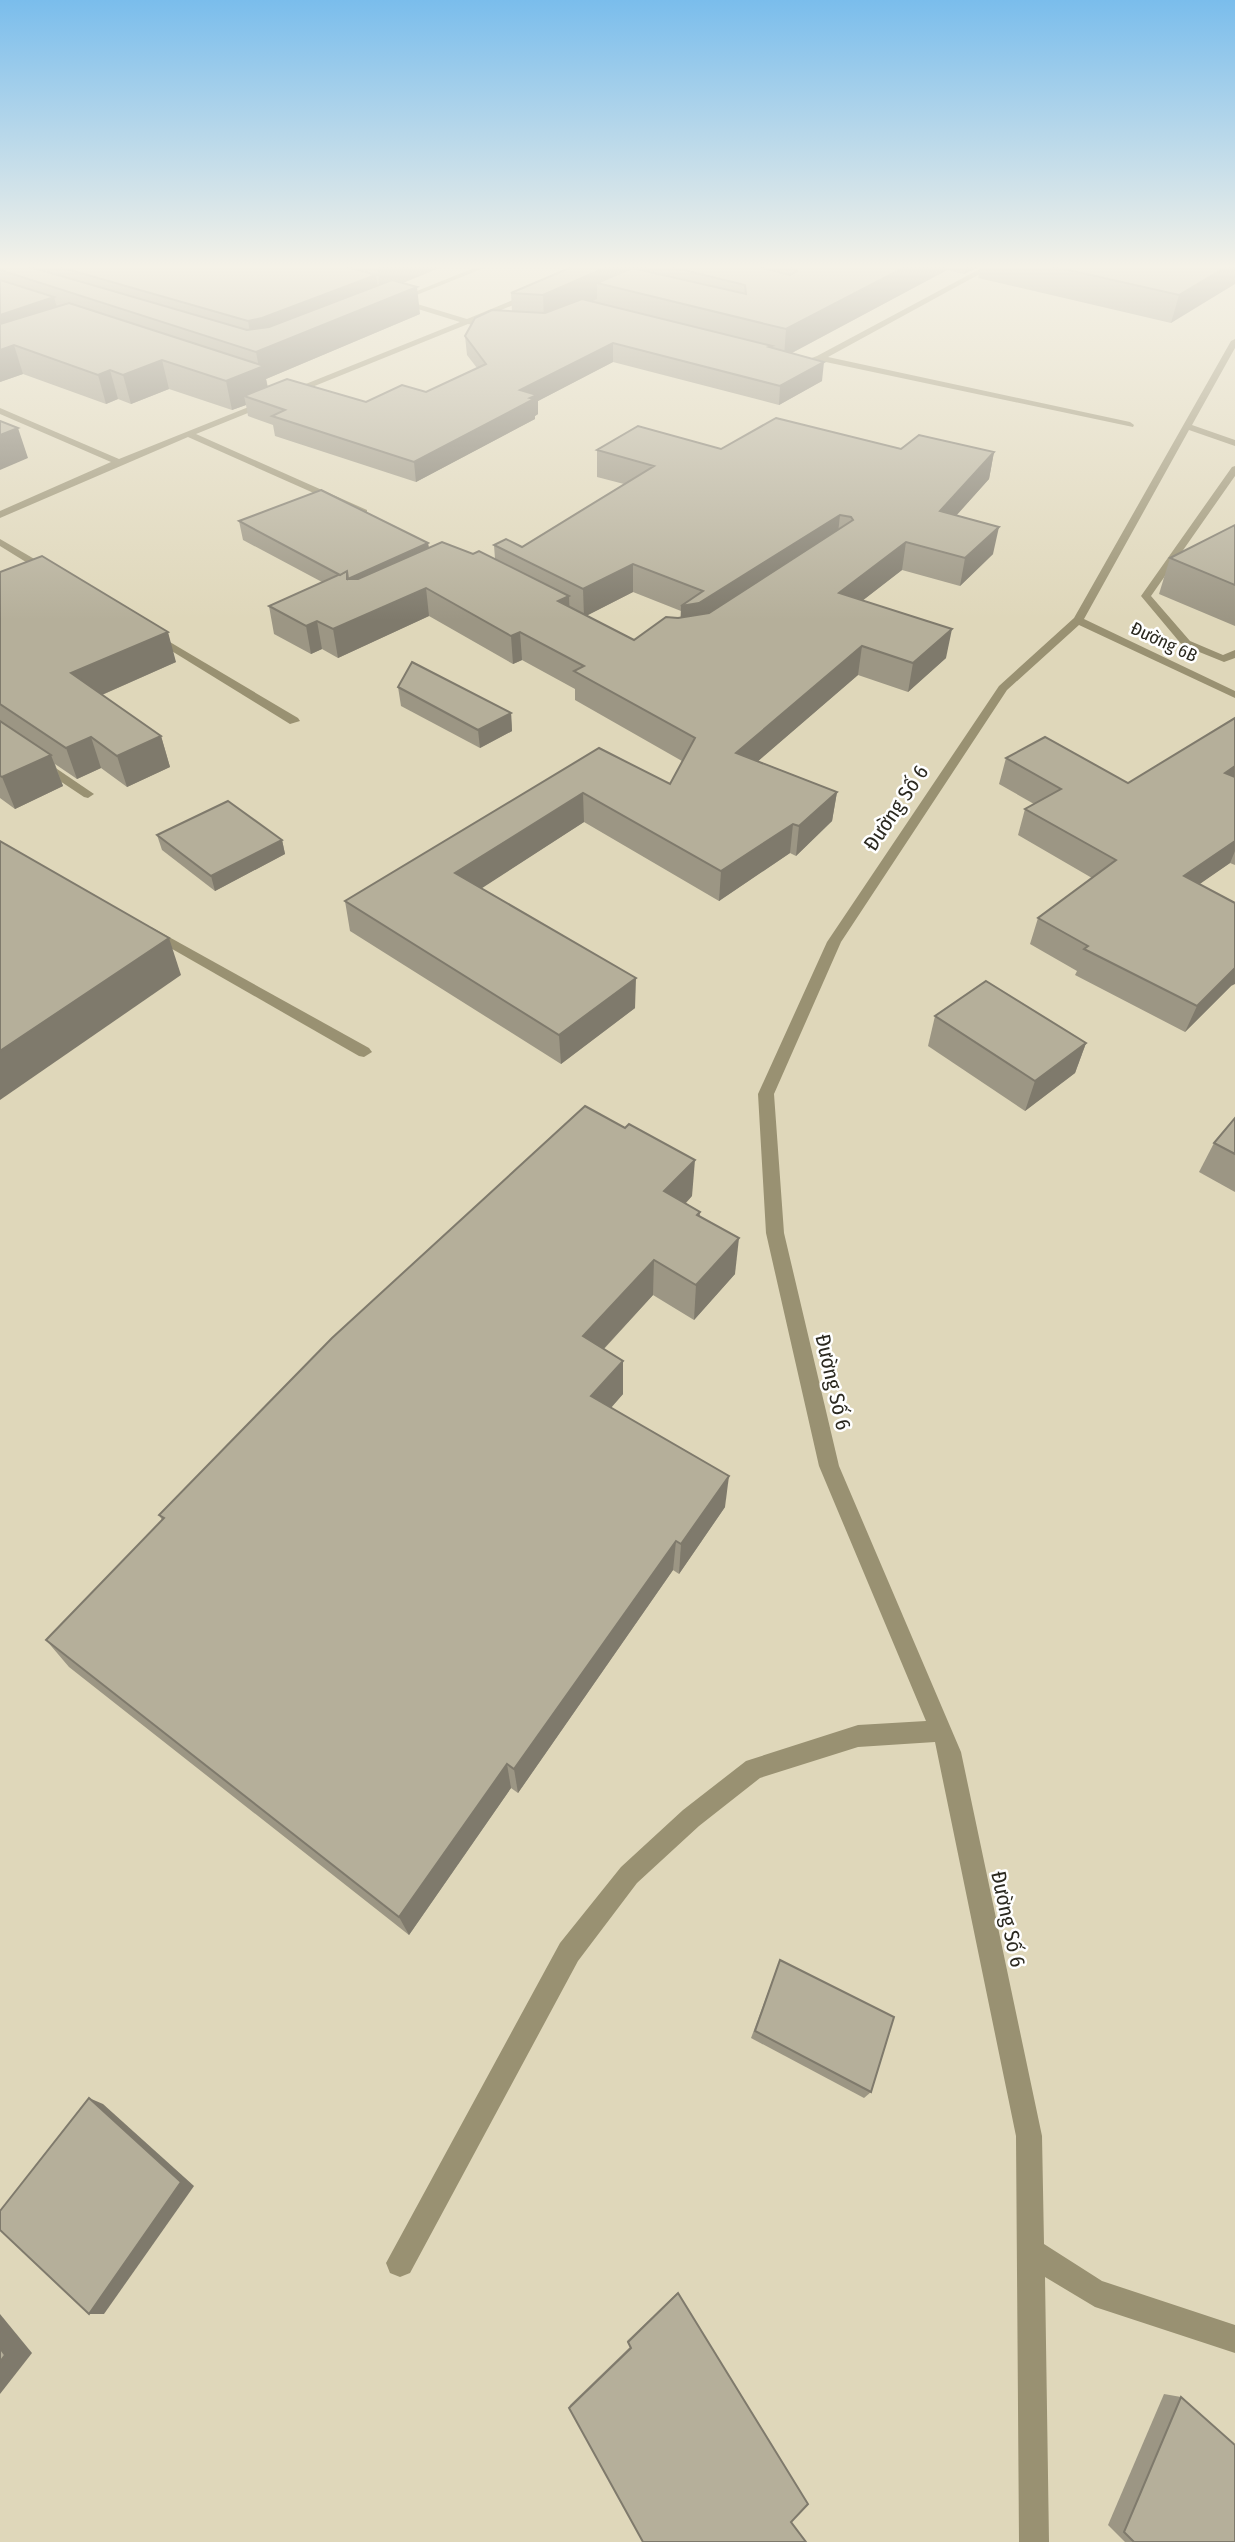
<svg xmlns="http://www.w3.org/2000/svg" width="1235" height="2542" viewBox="0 0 1235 2542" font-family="'Fira Sans Condensed',sans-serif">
	<rect width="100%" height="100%" fill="#e8e1cc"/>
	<rect fill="#dfd7ba" x="0" y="264" width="1235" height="2278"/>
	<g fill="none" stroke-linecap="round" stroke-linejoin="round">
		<g fill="#999172" fill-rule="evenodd">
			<path d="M484,264h10l-90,36 63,19 63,-26 7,2 -62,26v4l-7,-1 -272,110 171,76v4h-6l-173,-77 -188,81v-7l111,-49 -111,-48v-6l119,51 341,-137 -68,-21z"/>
			<path d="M989,264h9l-170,93 302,65 4,3 -1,2 -312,-66 -21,8 -8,-4 25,-9z"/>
			<path d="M1235,339v9l-43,77 43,15v6l-46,-16 -105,189 151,72v7l-156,-73 -72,65 -166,252 -67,152 10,139 55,233 122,286 81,384 2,108 58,37 133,44v28l-140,-46 -50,-30 4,265h-30l-3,-406 -81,-394 -77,5 -98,31 -61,48 -62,57 -59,78 -168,312 -10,4 -10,-4 -4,-10 174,-320 61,-76 62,-57 63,-49 112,-36 68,-4 -107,-255 -53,-233 -8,-139 69,-152 172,-256 75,-68 157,-277z"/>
			<path d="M1235,466v10l-84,120 39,45 33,14 12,-5v8l-11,4 -42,-17 -41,-49 91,-129z"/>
			<path d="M0,539l55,32 1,2 -9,2 -47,-29z"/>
			<path d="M153,632l145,86 2,3 -10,3 -141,-87 -1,-2z"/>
			<path d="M0,732l4,1 90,61 -6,4 -4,-1 -84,-56z"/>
			<path d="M151,927l218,121 3,4 -8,5 -5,-1 -213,-122v-6z"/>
		</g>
	</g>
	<g fill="#9c9684" fill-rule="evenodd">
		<path d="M0,264h449l-46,19 17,31 -154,65 2,8 98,15 60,-10 51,-24 -10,-13 -2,-19 47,-25 -1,-18 68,-29h656l-64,59 -193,-45 3,-12 -17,8 -17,-4 -155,83 30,28 -43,24 -166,-43 -75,39v13l-3,2v3l-119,63 -141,-46 -2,-11 -25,-9 -2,-11 -14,5 -63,-21 -38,15 -13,-5 -12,5 -83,-30 -23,8z"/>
		<path d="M901,449l93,3 -5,27 -33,37 37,38 -33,32 -58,-16 -40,31 84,57 -38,34 -50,-17 -100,86 79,31 -5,29 -36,35 -6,-3 -71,48 -135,-79 -103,66 154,120 -74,56 -211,-133 -5,-30 254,-153 71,36 12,-23 -107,-61v-11l-53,-29 -9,4 -84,-48 -91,42 -16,-9 -11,5 -37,-20 -5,-28 53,-24 -79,-42 -4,-19 189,22 1,4 44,7 22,5 -1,-14 28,2 102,-63 -27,-7v-27zM633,592l48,19v7l-47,22 -48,-24z"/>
		<path d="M1235,525v101l-76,-32 11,-36z"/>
		<path d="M0,572l176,90 -74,33 59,41 9,31 -43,20 -26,-19 -24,11 -22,-15 8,22 -48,23 -15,-11z"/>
		<path d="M398,687l113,26 1,18 -32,17 -79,-42z"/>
		<path d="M1235,718v147l-5,-2 -31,21 32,102 -46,46 -110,-57 2,-4 -47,-27 8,-26 54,-40 -74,-43 7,-26 9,-5 -35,-20 7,-26 122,25z"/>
		<path d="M157,835l125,5 3,14 -70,37 -53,-41z"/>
		<path d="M935,1016l151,27 -11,30 -50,38 -97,-65z"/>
		<path d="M1235,1118v74l-36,-20 15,-29z"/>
		<path d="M692,1196l-6,7 14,9v4l35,58 -41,46 -41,-25 -49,54 19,45 -12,14 114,99 -46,67 -6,-4 -155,223 -7,-5 -102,147 -340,-268 -23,-27 116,-120 -3,-5z"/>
		<path d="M780,1960l91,132 -7,6 -113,-60z"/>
		<path d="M677,2293h1l130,211 -239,-96 1,-3 60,-58 -3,-6z"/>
		<path d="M1164,2394l17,3 54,145h-110l-17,-17z"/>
	</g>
	<g fill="#7f7a6c">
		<path d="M380,264h69l-69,28 -3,-27z"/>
		<path d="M614,264h33v13l-50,6v16l-53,23 -1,-27z"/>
		<path d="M911,264h36v6l-163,87 2,-28z"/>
		<path d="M966,264h15v2l-17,8z"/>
		<path d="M1227,264h8v20l-64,39 8,-28z"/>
		<path d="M376,275l4,27 37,-15 3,27 -154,65 3,16 -25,1 2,9 -14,5 -6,-29 33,-13 -3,-16 -3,-3 -5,-28z"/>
		<path d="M54,297l8,28 -62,20v-30z"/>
		<path d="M613,343v19l-75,39v13l-3,2v3l-119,63 -2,-20 106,-72z"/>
		<path d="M14,345l9,29 -23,8v-32z"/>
		<path d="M162,360l7,29 -38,15 -8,-29z"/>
		<path d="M824,362l-2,19 -43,24 1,-19z"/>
		<path d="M110,370l8,29 -12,5 -8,-29z"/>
		<path d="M18,428l10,30 -28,12v-35z"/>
		<path d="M994,452l-5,27 -54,60 5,-28z"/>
		<path d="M840,515l-3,28 -157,92 1,-29z"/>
		<path d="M999,527l-6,27 -33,32 5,-28z"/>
		<path d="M906,542l-4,28 -66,51 3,-28z"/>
		<path d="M428,543l2,19 -78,37 -3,-20z"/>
		<path d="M633,564v28l-49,25 -1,-28z"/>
		<path d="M426,588l3,28 -91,42 -5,-29z"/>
		<path d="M569,596l1,28 -12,-23z"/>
		<path d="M317,621l5,28 -11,5 -5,-28z"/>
		<path d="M952,629l-6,29 -38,34 5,-29z"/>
		<path d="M168,632l8,30 -95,42 -10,-31z"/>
		<path d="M520,632l2,28 -9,4 -2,-28z"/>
		<path d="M862,646l-4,29 -124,107 2,-29z"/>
		<path d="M511,713l1,18 -32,17 -2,-18z"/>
		<path d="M161,736l9,31 -43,20 -10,-31z"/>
		<path d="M91,737l10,31 -24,11 -11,-31z"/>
		<path d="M51,755l12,31 -48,23 -13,-32z"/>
		<path d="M1235,766v20l-10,-13z"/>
		<path d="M837,792l-5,29 -36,35 3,-30z"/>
		<path d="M583,793l1,29 -125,81 -4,-30z"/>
		<path d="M793,824l-3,29 -71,48 2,-30z"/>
		<path d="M282,840l3,14 -70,37 -4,-15z"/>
		<path d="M1235,841v10l-5,12 -56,39 10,-26z"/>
		<path d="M169,938l12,37 -181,125v-49z"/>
		<path d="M1235,968v16l-4,2 -46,46 12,-26z"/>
		<path d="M636,978l-1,30 -74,56 -2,-29z"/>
		<path d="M1086,1043l-11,30 -50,38 10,-30z"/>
		<path d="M695,1160l-3,36 -29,31 1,-36z"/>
		<path d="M739,1238l-4,36 -41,46 2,-35z"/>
		<path d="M654,1260l-1,35 -69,75 -1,-34z"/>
		<path d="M623,1361v33l-31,35 -1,-33z"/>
		<path d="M729,1476l-4,31 -46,67 2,-30z"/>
		<path d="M676,1541l-3,29 -155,223 -4,-24z"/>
		<path d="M507,1764l4,24 -102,147 -10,-18z"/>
		<path d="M89,2098l14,6 91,82 -90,128h-15z"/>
		<path d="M0,2314l32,39 -32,41z"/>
	</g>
	<g fill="#b5af9a" stroke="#7f7a6c" stroke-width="2">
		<path d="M0,264h20l227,66 22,-3 123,-47 25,7 -161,65 -256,-82z"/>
		<path d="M49,264h289l38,11 -114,43 -14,3z"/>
		<path d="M579,264h35l-71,31 -32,-2z"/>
		<path d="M659,264h89l42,11 7,-4 -2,-3 -13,-4h129l-125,65 -189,-46 35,-15 114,26 -1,-9z"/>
		<path d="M1042,264h189l-52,31z"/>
		<path d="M0,280l54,17 -54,18z"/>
		<path d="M582,299l190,47 -3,1 55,15 -44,24 -167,-43 -93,47 17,5 -7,3 4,1 -120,63 -142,-46 13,-6 -41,-14 43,-17 79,23 36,-17 24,7 60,-28 -21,-28 10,-18 17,-8 53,3z"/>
		<path d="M69,303l195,63 -38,15 -64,-21 -39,15 -13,-5 -12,5 -84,-30 -14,5v-26z"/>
		<path d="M776,418l125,31 18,-14 75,17 -54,59 59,16 -34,31 -59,-16 -67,51 113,36 -39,34 -51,-17 -126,107 101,39 -38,34 -6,-2 -72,47 -138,-78 -128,80 181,105 -77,57 -214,-134 254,-153 71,36 25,-46 -121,-67 10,-5 -64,-34 -9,4 -85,-48 -93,41 -16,-8 -11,5 -37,-20 78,-35v8h11l84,-37 31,12 6,-3 90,45 -11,5 76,39 32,-23 12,1 31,-5 144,-93 -2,-3 -11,-2 -141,88 -18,3 22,-15 -70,-27 -50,25 -89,-44 12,-6 16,8 132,-81 -57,-16 41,-24 83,23z"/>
		<path d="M0,421l18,7 -18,7z"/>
		<path d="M321,490l107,53 -80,36 -1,-8 -7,4 -101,-54z"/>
		<path d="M1235,525v60l-65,-27z"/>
		<path d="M42,556l126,76 -97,41 90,63 -44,20 -26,-19 -25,11 -66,-44v-132z"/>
		<path d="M412,662l99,51 -33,17 -80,-43z"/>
		<path d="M1235,718v48l-10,7 10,4v64l-51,35 51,27v65l-38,38 -113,-57 4,-3 -50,-28 78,-58 -91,-51 36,-20 -55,-31 39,-21 83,46z"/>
		<path d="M0,721l51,34 -49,22 -2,-1z"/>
		<path d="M228,801l54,39 -71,36 -54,-41z"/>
		<path d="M0,841l169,97 -169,113z"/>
		<path d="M986,981l100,62 -51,38 -100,-65z"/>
		<path d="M585,1106l40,22 4,-4 66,36 -31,31 36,21 -3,3 42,23 -43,47 -42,-25 -71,76 40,25 -32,35 138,80 -48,68 -5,-3 -162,228 -7,-5 -108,153 -353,-277 118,-122 -5,-3 173,-177z"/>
		<path d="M1235,1118v36l-21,-11z"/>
		<path d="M780,1960l114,57 -23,75 -116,-61z"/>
		<path d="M89,2098l92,84 -92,132 -89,-84v-19z"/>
		<path d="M678,2293l130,211 -17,18 15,20h-163l-74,-134 62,-60 -3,-6z"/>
		<path d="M0,2348l5,7 -5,7z"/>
		<path d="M1181,2397l54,48v97h-101l-10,-10z"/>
	</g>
	<linearGradient id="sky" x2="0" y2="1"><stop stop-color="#7abdec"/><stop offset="0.43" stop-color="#f5f2e8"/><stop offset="1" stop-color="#f5f2e8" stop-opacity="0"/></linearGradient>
	<rect width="1235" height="620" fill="url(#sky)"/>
	<g text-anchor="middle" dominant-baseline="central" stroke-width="5" stroke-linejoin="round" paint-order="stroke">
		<g font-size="18" fill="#2b2920" stroke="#fff">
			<text transform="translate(1164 642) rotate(25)">Đường 6B</text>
		</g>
		<g font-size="21" fill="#2b2920" stroke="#fff">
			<text transform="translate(896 808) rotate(-56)">Đường Số 6</text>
			<text transform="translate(833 1382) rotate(77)">Đường Số 6</text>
			<text transform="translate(1008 1919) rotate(78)">Đường Số 6</text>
		</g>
	</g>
</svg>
